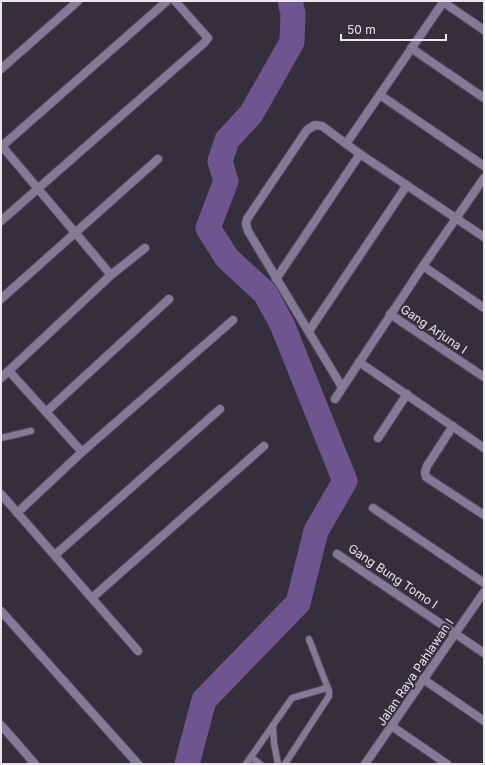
<svg xmlns="http://www.w3.org/2000/svg" width="485" height="765" viewBox="0 0 485 765" font-family="Inter,sans-serif">
	<rect width="100%" height="100%" fill="#352f3d"/>
	<g fill="none" stroke-linecap="round" stroke-linejoin="round">
		<path stroke="#6f5590" stroke-width="25" d="M187,764l17,-64 94,-97 18,-72 29,-50 -63,-157 -17,-31 -38,-35 -19,-30 18,-47 -6,-20 7,-21 24,-26 41,-72 1,-29 -3,-12"/>
		<defs>
			<g id="service">
				<path d="M1,438l30,-7"/>
				<path d="M273,726l1,17 4,21"/>
				<path d="M251,757l9,7"/>
				<path d="M246,764l46,-66 35,-10"/>
				<path d="M285,764l44,-68v-5l-20,-52"/>
			</g>
			<g id="minor">
				<path d="M443,2l41,28"/>
				<path d="M411,48l73,50"/>
				<path d="M1,69l77,-68"/>
				<path d="M380,95l104,71"/>
				<path d="M346,144l98,-143"/>
				<path d="M1,145l110,130"/>
				<path d="M1,147l166,-146"/>
				<path d="M1,221l203,-178 4,-5 -33,-37"/>
				<path d="M423,266l61,42"/>
				<path d="M276,279l84,-125"/>
				<path d="M1,299l157,-140"/>
				<path d="M390,314l94,63"/>
				<path d="M309,331l98,-146"/>
				<path d="M359,362l125,86"/>
				<path d="M9,371l73,81"/>
				<path d="M1,378l110,-103 34,-27"/>
				<path d="M342,387l-94,-156 -2,-7 1,-5 60,-89 8,-5 7,1 38,28 124,83"/>
				<path d="M335,399l88,-133 61,-88"/>
				<path d="M46,412l123,-113"/>
				<path d="M453,426l-26,40 -2,6 1,5 58,38"/>
				<path d="M378,438l29,-44"/>
				<path d="M1,494l137,157"/>
				<path d="M373,508l111,75"/>
				<path d="M17,513l65,-61 151,-132"/>
				<path d="M337,554l147,99"/>
				<path d="M55,555l165,-146"/>
				<path d="M93,597l171,-151"/>
				<path d="M1,611l137,153"/>
				<path d="M423,679l61,42"/>
				<path d="M1,725l34,39"/>
				<path d="M393,727l54,37"/>
				<path d="M365,764l119,-172"/>
			</g>
		</defs>
		<use href="#service" stroke="#524c59" stroke-width="8"/>
		<use href="#minor" stroke="#524c59" stroke-width="10"/>
		<use href="#service" stroke="#857a96" stroke-width="6"/>
		<use href="#minor" stroke="#857a96" stroke-width="8"/>
	</g>
	<g text-anchor="middle" dominant-baseline="central" stroke-width="4" stroke-linejoin="round" paint-order="stroke">
		<g font-size="12" fill="#e9e6ef" stroke="#352f3d">
			<text transform="translate(434 329) rotate(34)">Gang Arjuna I</text>
			<text transform="translate(393 576) rotate(34)">Gang Bung Tomo I</text>
			<text transform="translate(415 672) rotate(-56)">Jalan Raya Pahlawan I</text>
		</g>
	</g>
	<rect width="485" height="765" fill="none" stroke="#e9e6ef" stroke-width="4"/>
	<path d="M341 34v6h105v-6" fill="none" stroke="#e9e6ef" stroke-width="2"/>
	<text x="347" y="34" font-size="12" fill="#e9e6ef" stroke="#352f3d" stroke-width="3" paint-order="stroke">50 m</text>
</svg>
